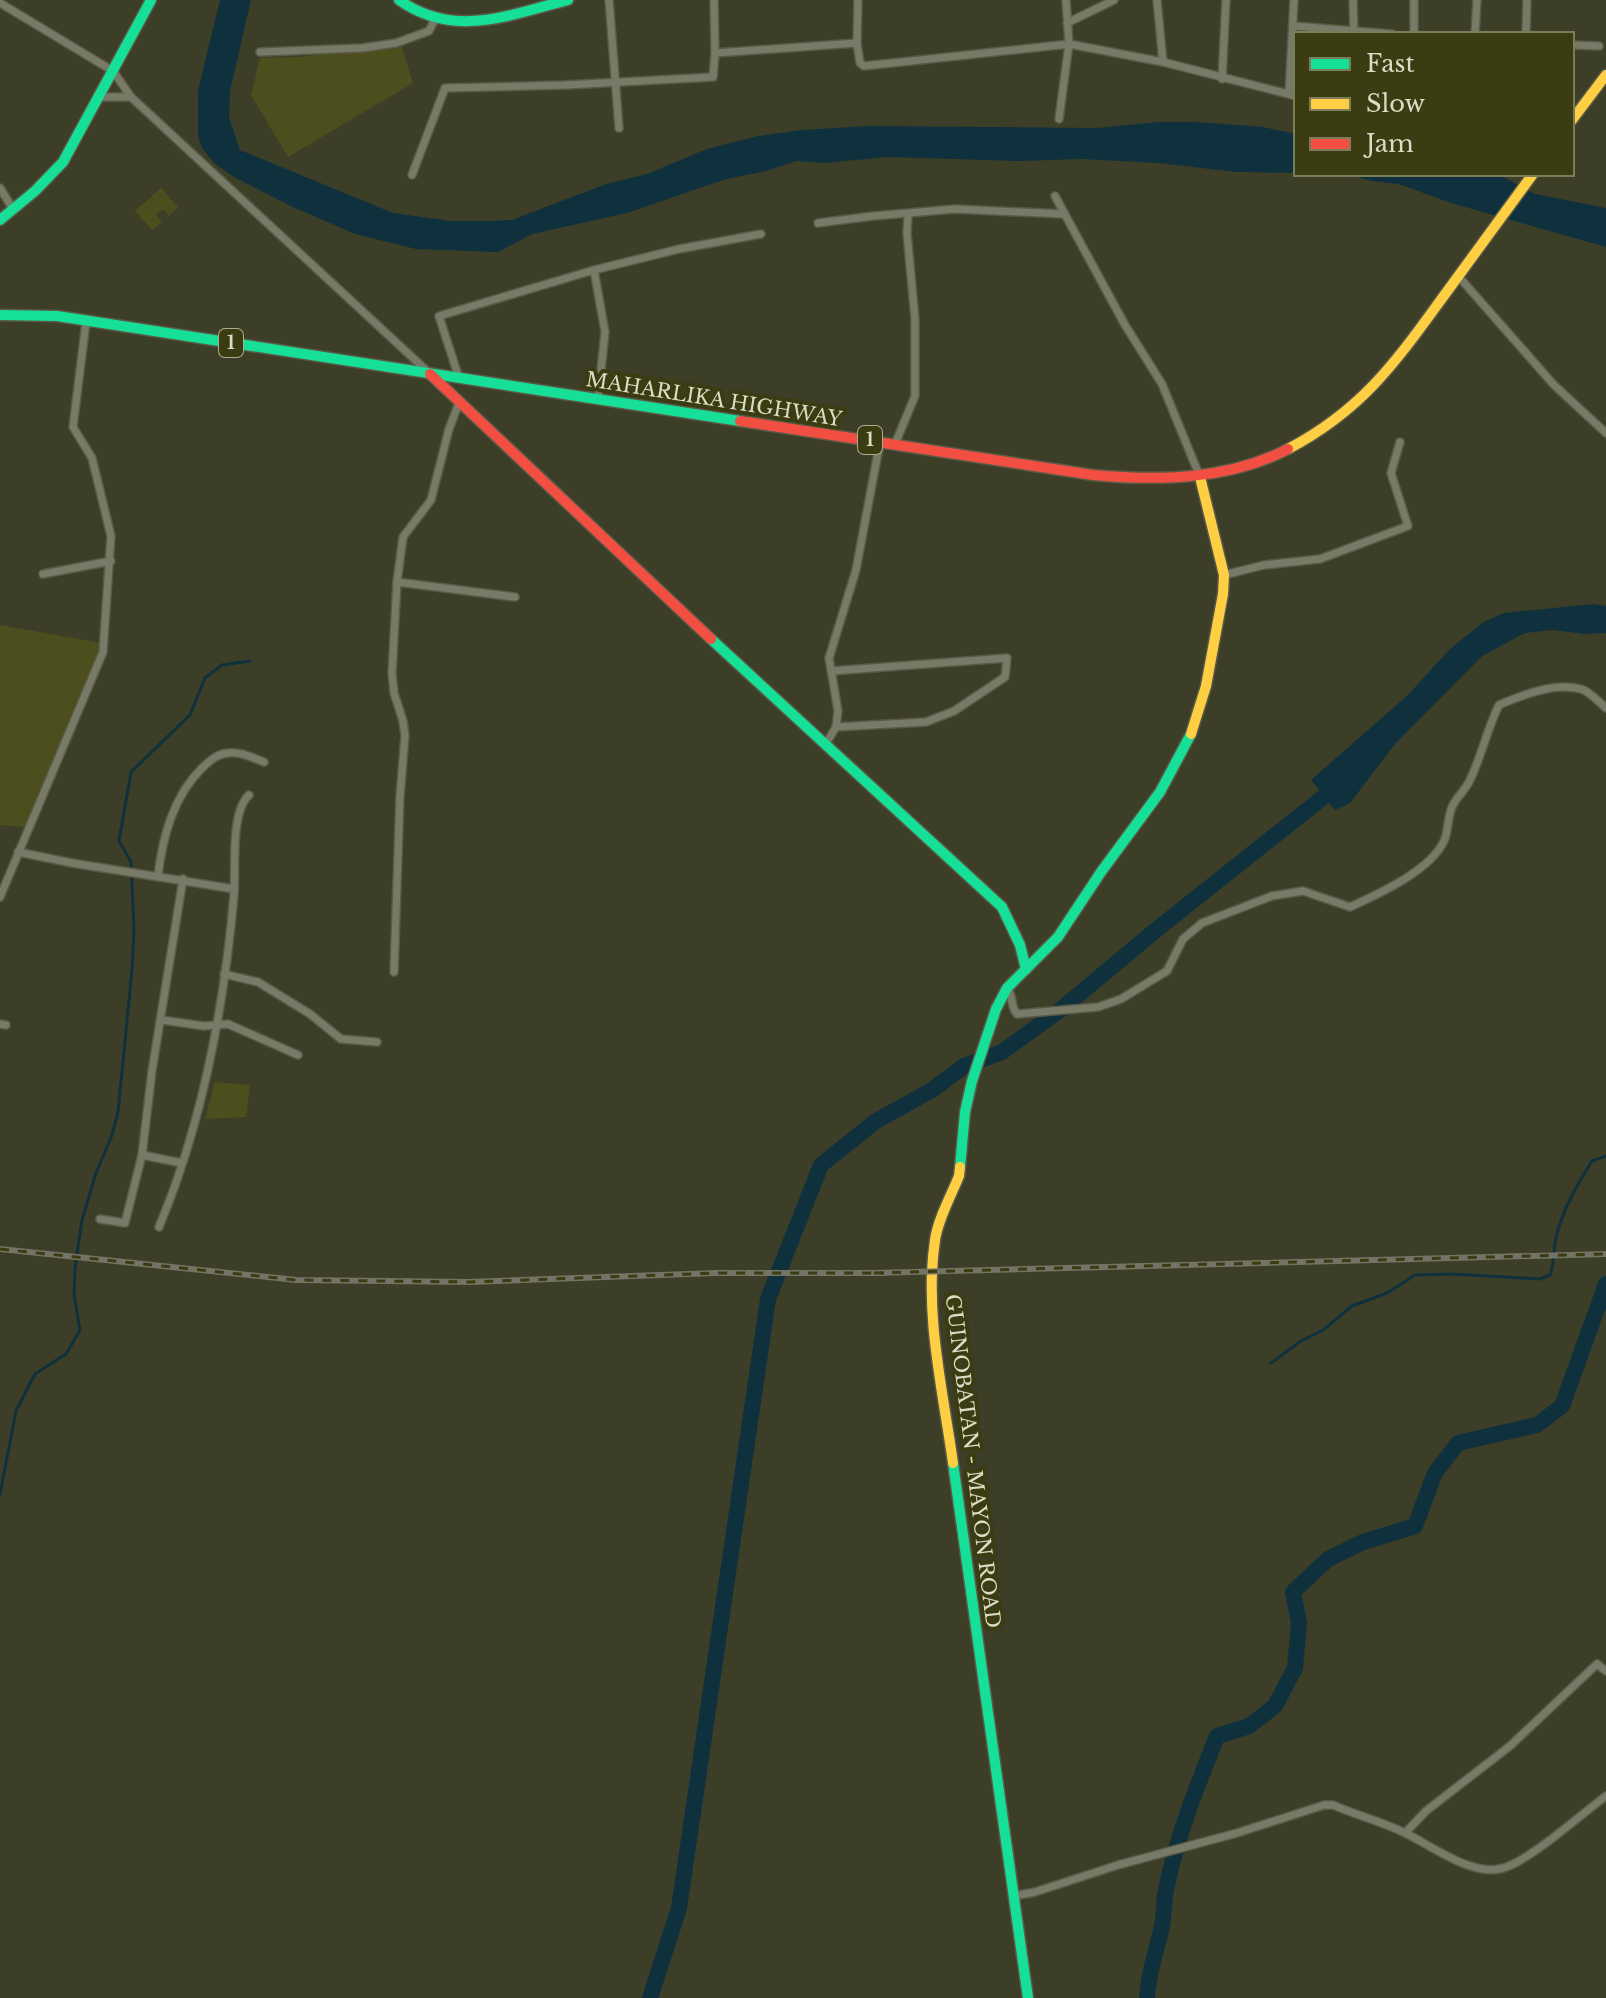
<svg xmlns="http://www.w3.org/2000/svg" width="1606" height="1998" viewBox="0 0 1606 1998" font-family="'Libre Baskerville',serif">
	<rect width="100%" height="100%" fill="#3d3e27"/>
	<g fill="#4c4e1e">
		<path d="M401,45l12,38 -125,74 -37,-62 9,-37 39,-1z"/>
		<path d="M161,188l17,19 -9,9 -6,-7 -7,6 6,7 -10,8 -17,-19z"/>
		<path d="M0,625l101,18 -3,17 -73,167 -25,-2z"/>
		<path d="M215,1082l35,3 -4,32 -41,2z"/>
	</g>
	<g fill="#0f313e">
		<path d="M220,0h31l-21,91 -1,26 11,33 153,63 58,8h40l21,-1 94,-36 41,-10 60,-25 51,-13 44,-6 66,-4 229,2 61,-6h39l66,5 33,7v39l-59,-1 -79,-9 -76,-4 -62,2 -132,-4 -65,6 -27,-2 -30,10 -40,8 -99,34 -95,21 -34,18 -82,-3 -61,-15 -62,-27 -59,-30 -20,-14 -12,-15 -4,-12v-46z"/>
		<path d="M1349,174h149l37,20 71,14v39l-155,-44 -52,-19 -28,-3z"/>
		<path d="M1594,604l12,2v27l-21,1 -33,-4 -27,3 -43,23 -87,88 -45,59 -15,7 -24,-30 97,-85 41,-45 33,-27 21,-10z"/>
	</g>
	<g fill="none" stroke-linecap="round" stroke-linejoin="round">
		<g stroke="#0f313e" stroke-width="3">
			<path d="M1271,1363l30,-22 22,-11 29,-24 35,-13 28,-18 37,-1 88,5 10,-4c5,-13 3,-25 6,-38 7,-28 21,-52 36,-76l14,-5"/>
			<path d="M0,1494l16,-83 19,-37 31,-20 14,-24 -6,-36 1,-26 7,-48 14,-47 16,-38 6,-23 14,-142 2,-40 -3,-68 -12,-21 12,-69 59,-57 15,-37 17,-13 28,-4"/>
		</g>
		<g stroke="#0f313e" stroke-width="16">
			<path d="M650,1998l29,-90 89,-609 53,-134 55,-44 56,-31 32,-24 38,-14 57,-41 97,-81 185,-147"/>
			<path d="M1147,1998c1,-26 10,-48 15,-72 2,-11 2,-21 3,-31 10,-55 32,-108 52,-159l32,-10 26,-20 20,-38 4,-45 -6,-31 35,-33 35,-17 52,-16 20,-53 23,-30 79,-18 25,-19 44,-122"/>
		</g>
		<defs>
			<g id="street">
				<path d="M609,0l10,128"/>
				<path d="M858,0l-1,43 3,20 4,3 205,-22 94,18 133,34"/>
				<path d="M1157,0l6,62"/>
				<path d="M1353,0l1,34"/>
				<path d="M0,3l113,68 18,26 295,273"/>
				<path d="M1067,23l47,-23"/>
				<path d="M1294,26l98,8"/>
				<path d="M1414,34v-34"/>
				<path d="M1475,34l2,-34"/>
				<path d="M1526,34l1,-34"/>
				<path d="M1572,45l27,1"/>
				<path d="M260,52l102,-4 34,-5 33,-12 6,-12"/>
				<path d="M715,53l142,-10"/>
				<path d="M1222,79l4,-79"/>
				<path d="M1289,94l5,-94"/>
				<path d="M99,97h32"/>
				<path d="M1059,119l10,-75 -3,-44"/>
				<path d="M412,175l33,-87 121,-3 147,-8 2,-24 -1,-53"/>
				<path d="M0,188l13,21"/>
				<path d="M1055,196l70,129 37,59 38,93"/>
				<path d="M818,223l55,-7 82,-7 108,5"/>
				<path d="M594,270l11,62 -7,67"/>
				<path d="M1459,277l95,108 52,48"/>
				<path d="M459,378l-20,-62 155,-46 85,-21 82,-15"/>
				<path d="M895,444l20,-48v-77l-8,-86 1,-18"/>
				<path d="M43,574l68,-13"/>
				<path d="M1224,575l40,-10 56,-6 88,-33 -17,-53 9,-31"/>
				<path d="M397,582l118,15"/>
				<path d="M836,727l2,-16 -9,-53 27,-88 24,-128"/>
				<path d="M825,745l11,-18 90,-5 28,-11 51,-34 2,-19 -176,13"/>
				<path d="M18,852l54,11 162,26"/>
				<path d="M158,875c5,-39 15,-78 44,-107 8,-7 14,-14 26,-15 12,-2 25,5 36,9"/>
				<path d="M0,897l103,-245 8,-116 -19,-78 -19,-31 13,-105"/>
				<path d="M394,972l6,-176 5,-60 -2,-15 -9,-28 -2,-20 5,-91 6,-45 28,-37 18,-71 10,-26"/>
				<path d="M224,974l34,8 52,32 31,25 36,3"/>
				<path d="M1007,988c7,8 3,19 10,26l81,-7 23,-8 46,-28 16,-32 19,-16 70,-27 31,-5 47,16c28,-13 80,-36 94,-66 5,-11 3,-25 9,-36 5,-9 13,-16 17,-25 12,-25 17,-51 29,-75 24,-10 55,-23 82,-16 8,2 18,13 25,19"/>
				<path d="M162,1020l42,6 24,-2 70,31"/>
				<path d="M0,1024l6,1"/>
				<path d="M142,1155l40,8"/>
				<path d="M100,1219l25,4 17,-68 10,-84 31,-192"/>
				<path d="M159,1227c44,-105 65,-219 75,-332 2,-27 -4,-82 15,-100"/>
				<path d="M1405,1833l21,-22 84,-65 87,-82 9,7"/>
				<path d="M1014,1896l21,-4 83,-27 119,-32 87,-28h9c23,10 47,16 70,27 26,12 66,43 96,37 28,-5 82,-55 107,-73"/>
			</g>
			<g id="fast">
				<path d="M399,0c55,39 110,15 169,0"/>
				<path d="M0,220l35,-29 28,-29 88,-162"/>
				<path d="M0,315l57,1 683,105"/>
				<path d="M711,639l291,268 18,38 6,24"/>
				<path d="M960,1167l5,-55 7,-31 24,-72 11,-21 51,-51 43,-65 59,-80 31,-58"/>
				<path d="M953,1463l75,535"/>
			</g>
			<g id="slow">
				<path d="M1572,120l34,-45"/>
				<path d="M1288,449c74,-39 107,-86 155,-152 30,-41 60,-82 90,-123"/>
				<path d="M1191,734l15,-48 17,-92 1,-19 -24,-98"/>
				<path d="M953,1463c-10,-72 -29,-150 -18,-223 3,-21 16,-44 24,-64l1,-9"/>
			</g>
			<g id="jam">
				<path d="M430,374l281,265"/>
				<path d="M740,421l353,54c65,6 135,5 195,-26"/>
			</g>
		</defs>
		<use href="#street" stroke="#595a46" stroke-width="10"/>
		<use href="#fast" stroke="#595a46" stroke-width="13"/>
		<use href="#slow" stroke="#595a46" stroke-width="13"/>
		<use href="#jam" stroke="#595a46" stroke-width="13"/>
		<use href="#street" stroke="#787a68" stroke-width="7"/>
		<use href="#fast" stroke="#16e098" stroke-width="10"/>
		<use href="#slow" stroke="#ffcf43" stroke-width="10"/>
		<use href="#jam" stroke="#f24e42" stroke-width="10"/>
		<defs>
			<g id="rail">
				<path d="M0,1249l296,31 174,2 246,-9h168"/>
				<path d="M874,1273l732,-19"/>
			</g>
		</defs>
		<use href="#rail" stroke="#737464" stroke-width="6"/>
		<use href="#rail" stroke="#3b3c12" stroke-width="3" stroke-dasharray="9" stroke-linecap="butt"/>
	</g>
	<g text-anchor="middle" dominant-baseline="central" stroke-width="8" stroke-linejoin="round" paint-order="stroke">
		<g fill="#3b3c12" stroke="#aaac8f" stroke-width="2">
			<rect x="219" y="329" width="24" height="28" rx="6"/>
			<rect x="858" y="426" width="24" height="28" rx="6"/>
		</g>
		<g font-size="18" font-weight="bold" fill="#dadcc5">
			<text x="231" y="343">1</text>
			<text x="870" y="440">1</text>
		</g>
		<g font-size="20" fill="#dadcc5" stroke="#3b3c12">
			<text transform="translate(714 399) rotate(9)">MAHARLIKA HIGHWAY</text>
			<text transform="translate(973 1461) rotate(83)">GUINOBATAN - MAYON ROAD</text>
		</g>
	</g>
	<rect x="1294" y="32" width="280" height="144" fill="#3b3c12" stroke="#7b7c5a" stroke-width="2"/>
	<rect x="1310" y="58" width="40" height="12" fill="#16e098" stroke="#7b7c5a" stroke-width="2"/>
	<text x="1366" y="72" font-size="24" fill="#dadcc5">Fast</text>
	<rect x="1310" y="98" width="40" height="12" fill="#ffcf43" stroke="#7b7c5a" stroke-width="2"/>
	<text x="1366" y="112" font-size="24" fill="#dadcc5">Slow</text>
	<rect x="1310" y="138" width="40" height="12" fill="#f24e42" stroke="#7b7c5a" stroke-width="2"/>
	<text x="1366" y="152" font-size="24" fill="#dadcc5">Jam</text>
</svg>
